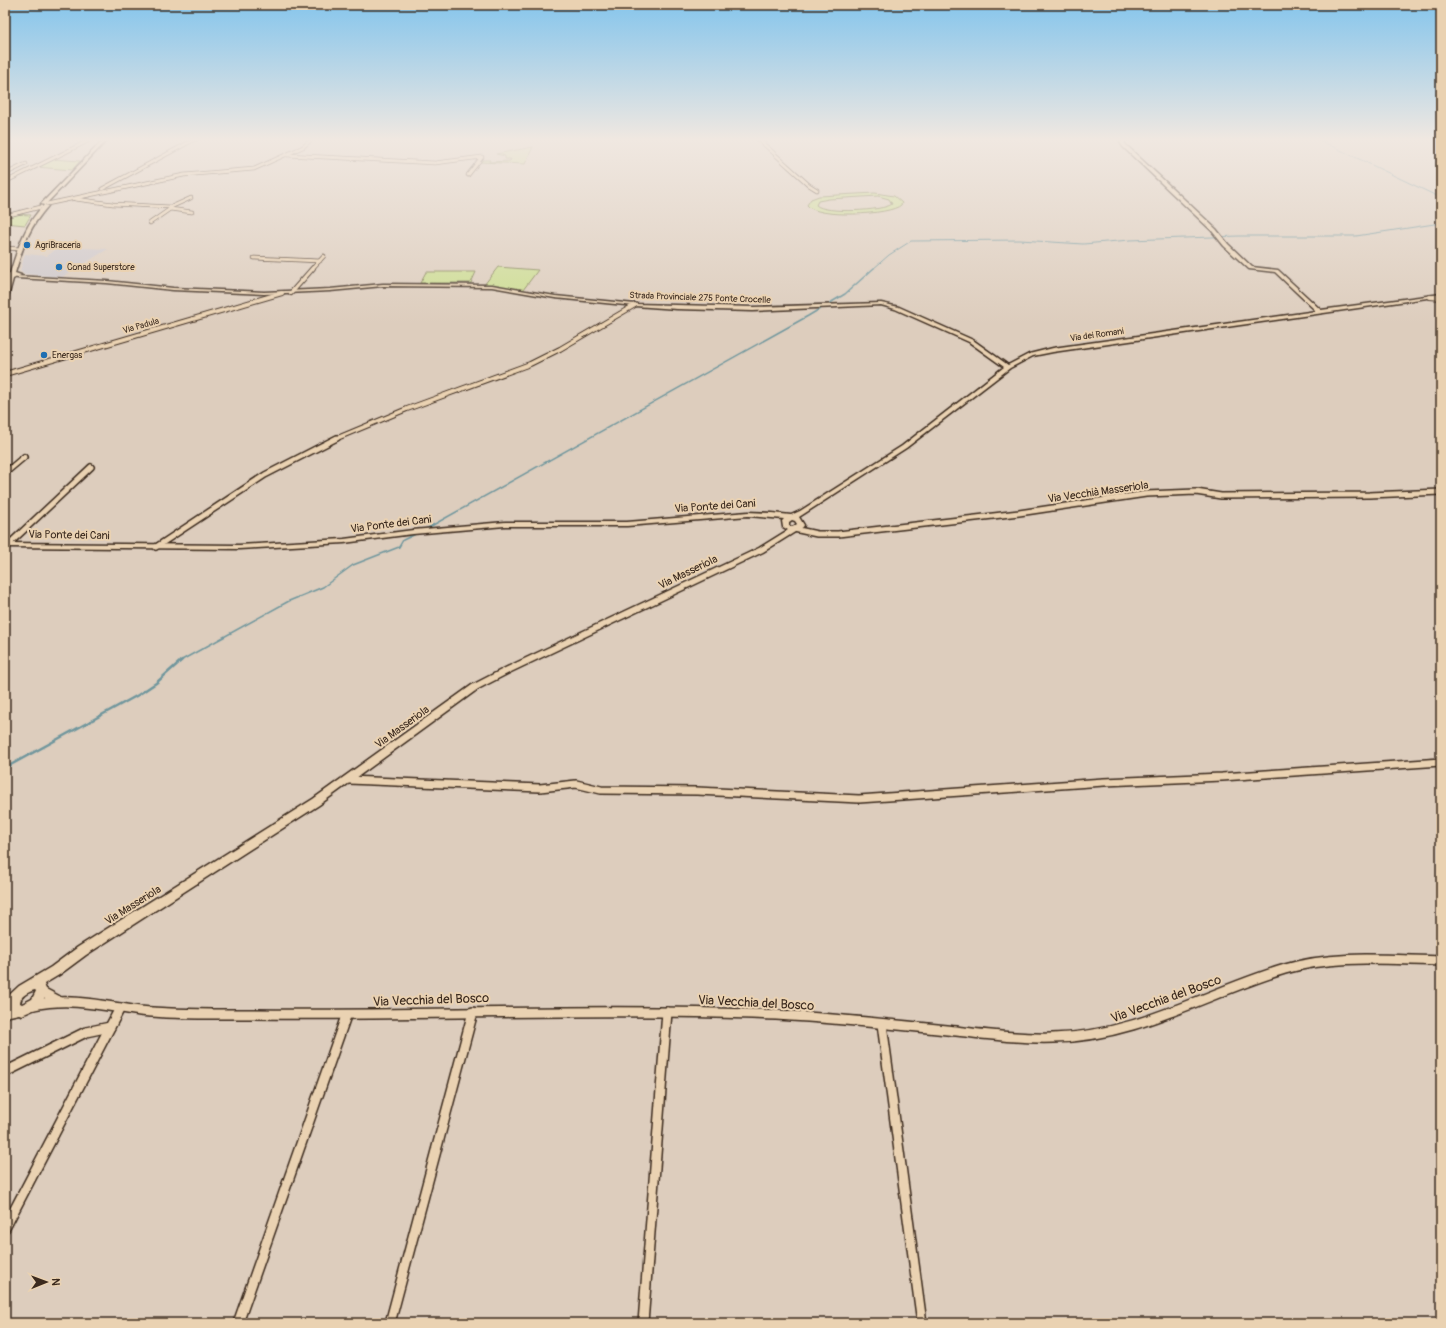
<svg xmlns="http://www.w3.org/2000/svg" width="1446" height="1328" viewBox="0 0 1446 1328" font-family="Pangolin,sans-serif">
	<rect width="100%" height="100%" fill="#ddcdbd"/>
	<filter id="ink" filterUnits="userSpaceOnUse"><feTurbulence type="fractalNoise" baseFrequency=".025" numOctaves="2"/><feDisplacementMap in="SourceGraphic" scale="8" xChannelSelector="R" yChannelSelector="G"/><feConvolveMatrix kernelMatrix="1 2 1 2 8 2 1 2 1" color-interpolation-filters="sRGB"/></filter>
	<g filter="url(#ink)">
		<path fill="#cdc7ca" d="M59,247l49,2 -46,28 -37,-3 -5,-3 5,-17 22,2z"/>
		<g fill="#ccdd91" stroke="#848458" fill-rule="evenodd">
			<path d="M533,147l-8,17 -46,-2 2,-2h9l-1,2 21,-1 1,-2h-6v-3l-9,-2z"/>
			<path d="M52,159l28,2 -8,9 -36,-3z"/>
			<path d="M875,193l19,3 8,7 -1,2c-10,10 -85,14 -94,0l4,-6 8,-3zM878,196l11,3 3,5c-8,7 -67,10 -76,1l2,-4 11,-2z"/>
			<path d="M14,214l17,1 -6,10 -20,-2v-7z"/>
			<path d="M498,267l40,3 -15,20 -39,-5z"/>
			<path d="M426,272h50l-5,11h-51z"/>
		</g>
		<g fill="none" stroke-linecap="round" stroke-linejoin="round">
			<g stroke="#6f969d" stroke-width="1">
				<path d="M1315,138l126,60"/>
				<path d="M873,269l16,-14 22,-14 109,-1 63,4 47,-4 109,-4h117l85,-13"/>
			</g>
			<g stroke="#6f969d" stroke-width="1.5">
				<path d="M424,530l384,-214 37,-22 29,-26"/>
				<path d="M180,661l109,-60 34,-14 30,-22 46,-18 4,-7 15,-7"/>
			</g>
			<path stroke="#6f969d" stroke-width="2.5" d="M5,768l133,-73 18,-12 26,-23"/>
			<defs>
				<g id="street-far4">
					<path d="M757,138l52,47 8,5"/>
					<path d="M287,155l148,8 47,-6 -14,18"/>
					<path d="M5,174l21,-10"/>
					<path d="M5,182l89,-44"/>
					<path d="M102,189l95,-51"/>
					<path d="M75,199l38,5 58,3 20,-9"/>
					<path d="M47,204l137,-29 70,-6 49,-22 10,-9"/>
					<path d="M170,209l22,3"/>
					<path d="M5,216l36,-9"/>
					<path d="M150,223l20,-14"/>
					<path d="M5,248l16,1"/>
					<path d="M254,258l66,3"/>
					<path d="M312,269l12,-13"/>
				</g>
				<g id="street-far3">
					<path d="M291,293l22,-25"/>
					<path d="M1430,297l11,1"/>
					<path d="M5,374l277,-81"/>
					<path d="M335,439l72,-30 123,-45 30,-15 75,-44"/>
				</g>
				<g id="street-far2">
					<path d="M5,473l19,-16"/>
					<path d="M794,529l23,5h21l181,-21 127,-19 50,-2 25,4 148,-1 72,-3"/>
					<path d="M8,545l83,-78"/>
					<path d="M156,547l109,-72 72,-37"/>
				</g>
				<path id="street-far1" d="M349,780l191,8 36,-4 25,6 96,1 162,8 245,-17 118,-5 219,-15"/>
				<g id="street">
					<path d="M42,992l15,8"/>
					<path d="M34,1005c37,-8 70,1 106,6 38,4 76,3 114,3 174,2 348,-7 522,1 57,3 114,9 171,15 35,4 71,9 106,8 84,-1 154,-46 232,-69 50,-15 104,-9 156,-8"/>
					<path d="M882,1024l40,299"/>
					<path d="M5,1072l81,-40 24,-5"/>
					<path d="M5,1228l115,-220"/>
					<path d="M238,1323l108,-307"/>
					<path d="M390,1323l83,-311"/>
					<path d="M643,1323l24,-311"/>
				</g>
				<path id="secondary" d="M1124,138h4l-4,4 2,3 90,84 12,15 24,23 26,3 43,40 120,-16v2l-388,56 -20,4 -23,12 -104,80 -107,69 5,8 -1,2 -40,25 -252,120 -33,17 -159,116 -233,150 -27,20 -15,9 3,8 -7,15 -18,8 -3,-1 -14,3v-18l14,-13 32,-19 27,-20 235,-148 159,-114 33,-17 254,-120 29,-18 -5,-3 -1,-6 2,-2 -36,-3 -121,10h-122l-92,8 -69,9 -105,6 -234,-2v-4l234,2 105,-6 69,-9 92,-8h122l121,-10 24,1 19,2 9,-4 102,-65 102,-79 -35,-25 -74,-33 -14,-4 -128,6 -76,-2 -42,-3 -80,-8 -63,-11 -109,-1 -53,5 -66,3 -91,-4 -66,-7 -90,-5 -2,-1v-1l92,5 66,7 91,4 66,-3 53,-5 109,1 63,11 80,8 42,1 76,2 128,-4 18,4 74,33 35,25 21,-11 24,-6 263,-37 -41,-39 -26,-3 -25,-23 -12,-15 -89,-84 -3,-5zM792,520l3,1 2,3 -4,3 -4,-1v-4zM35,990l1,1 -4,8 -10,5 -2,-1c0,-7 8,-11 15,-13z"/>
				<path id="primary" d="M105,138h4l-64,67 3,1c-20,23 -24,38 -33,67l6,2 -8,4 -5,18 -3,2v-11l3,-9 -3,-1v-3l5,-2c8,-25 15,-49 34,-68l-3,-1z"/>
			</defs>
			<use href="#street-far4" stroke="#3b2a1e" stroke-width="4.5"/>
			<use href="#street-far3" stroke="#3b2a1e" stroke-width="6"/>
			<use href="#street-far2" stroke="#3b2a1e" stroke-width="8"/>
			<use href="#street-far1" stroke="#3b2a1e" stroke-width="10"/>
			<use href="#street" stroke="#3b2a1e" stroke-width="12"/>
			<use href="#secondary" stroke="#3b2a1e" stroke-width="3"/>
			<use href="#primary" stroke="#3b2a1e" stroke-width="3"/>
			<use href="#street-far4" stroke="#ead2b2" stroke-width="3"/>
			<use href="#street-far3" stroke="#ead2b2" stroke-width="4"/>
			<use href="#street-far2" stroke="#ead2b2" stroke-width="5"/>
			<use href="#street-far1" stroke="#ead2b2" stroke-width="7"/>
			<use href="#street" stroke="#ead2b2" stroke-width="9"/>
			<use href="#secondary" fill="#ead2b2" fill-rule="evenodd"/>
			<use href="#primary" fill="#ead2b2" fill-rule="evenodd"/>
		</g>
	</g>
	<linearGradient id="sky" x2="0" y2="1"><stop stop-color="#85c5ec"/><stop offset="0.43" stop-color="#f0e8e1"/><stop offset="1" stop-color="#f0e8e1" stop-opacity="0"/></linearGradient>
	<rect width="1446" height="324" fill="url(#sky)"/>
	<g fill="#1f6fb2" stroke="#ead2b2" stroke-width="1.5">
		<circle cx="27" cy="245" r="4"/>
		<circle cx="59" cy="267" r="4"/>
		<circle cx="44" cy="355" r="4"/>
	</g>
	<g text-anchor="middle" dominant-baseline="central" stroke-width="4" stroke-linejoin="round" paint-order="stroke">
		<g font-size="9" fill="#3b2a1e" stroke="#ead2b2" text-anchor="start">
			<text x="35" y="245">AgriBraceria</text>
			<text x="67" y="267">Conad Superstore</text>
			<text x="52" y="355">Energas</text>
		</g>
		<g font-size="9" fill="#3b2a1e" stroke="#ead2b2">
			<text transform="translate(700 298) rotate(2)">Strada Provinciale 275 Ponte Crocelle</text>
			<text transform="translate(141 326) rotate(-16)">Via Padula</text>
			<text transform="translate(1097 335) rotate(-8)">Via dei Romani</text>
		</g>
		<g font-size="11" fill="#3b2a1e" stroke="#ead2b2">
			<text transform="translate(1098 492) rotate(-8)">Via Vecchià Masseriola</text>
			<text transform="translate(715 506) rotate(-4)">Via Ponte dei Cani</text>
			<text transform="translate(391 524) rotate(-7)">Via Ponte dei Cani</text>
			<text transform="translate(69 535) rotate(1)">Via Ponte dei Cani</text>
			<text transform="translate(688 572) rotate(-26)">Via Masseriola</text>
			<text transform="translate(402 727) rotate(-36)">Via Masseriola</text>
			<text transform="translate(133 905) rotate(-32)">Via Masseriola</text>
		</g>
		<g font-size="13" fill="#3b2a1e" stroke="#ead2b2">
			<text transform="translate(1166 999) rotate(-20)">Via Vecchia del Bosco</text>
			<text transform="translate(431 1000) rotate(-2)">Via Vecchia del Bosco</text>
			<text transform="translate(756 1003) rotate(3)">Via Vecchia del Bosco</text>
		</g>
	</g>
	<rect width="1446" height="1328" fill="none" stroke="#ead2b2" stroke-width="20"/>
	<rect x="10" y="10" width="1426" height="1308" fill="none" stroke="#3b2a1e" stroke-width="1.5" filter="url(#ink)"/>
	<g transform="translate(46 1282) rotate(89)" stroke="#ead2b2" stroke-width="3" paint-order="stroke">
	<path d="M0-3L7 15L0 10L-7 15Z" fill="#3b2a1e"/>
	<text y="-6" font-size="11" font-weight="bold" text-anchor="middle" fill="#3b2a1e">N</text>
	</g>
</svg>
